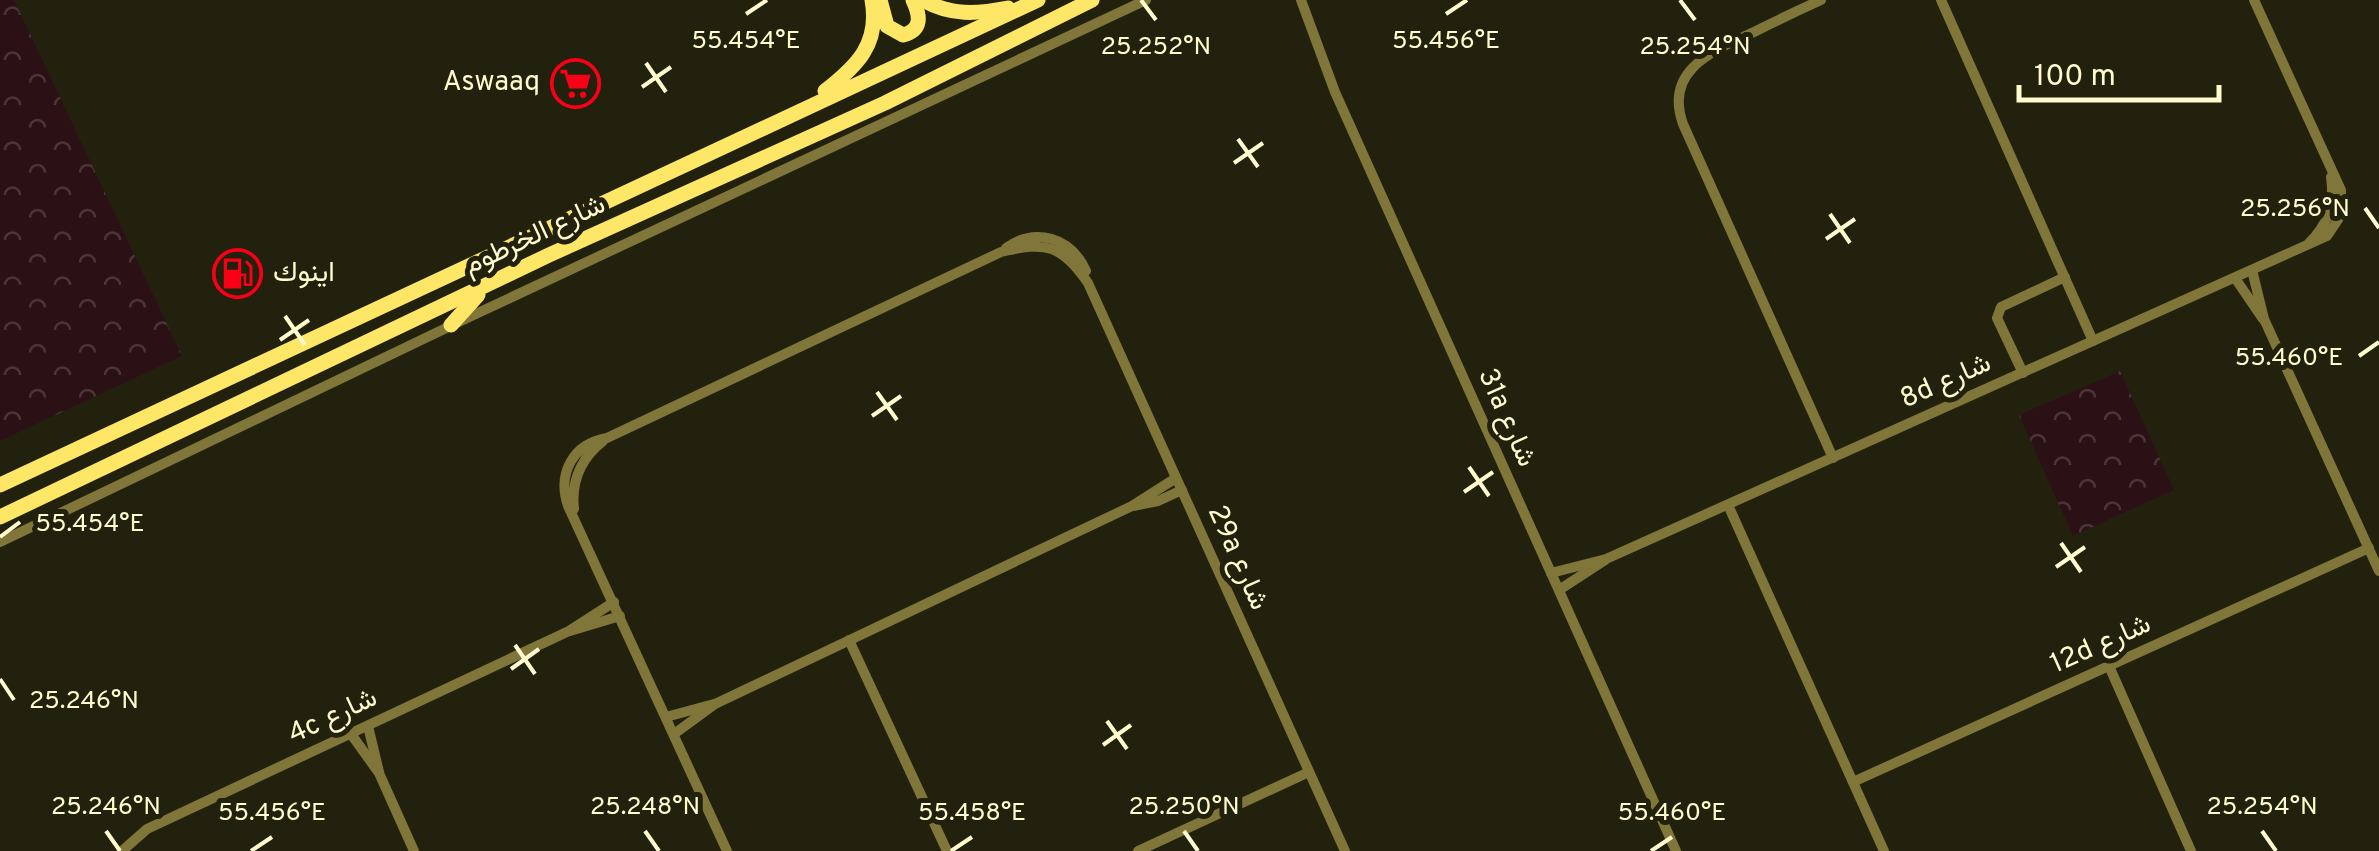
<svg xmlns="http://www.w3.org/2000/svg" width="2379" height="851" viewBox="0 0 2379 851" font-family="Overpass,Vazirmatn,sans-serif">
	<defs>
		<pattern id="park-crowns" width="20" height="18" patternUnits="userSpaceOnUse" patternTransform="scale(2.5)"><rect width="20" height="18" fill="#2b1116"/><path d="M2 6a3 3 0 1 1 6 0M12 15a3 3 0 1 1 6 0" fill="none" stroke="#4b3537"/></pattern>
	</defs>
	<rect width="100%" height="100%" fill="#22210d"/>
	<g fill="url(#park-crowns)">
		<path d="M0,0h14l168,356 -182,85z"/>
		<path d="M2120,371l54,119 -101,46 -54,-121z"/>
	</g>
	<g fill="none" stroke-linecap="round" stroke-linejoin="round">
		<g stroke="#807639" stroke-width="10">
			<path d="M1301,0l34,92 341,759"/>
			<path d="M1821,0c-22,10 -43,20 -65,31 -40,19 -93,37 -73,93l150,334"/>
			<path d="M1941,0l152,341"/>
			<path d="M2309,243c19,-19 26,-39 22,-66"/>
			<path d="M1006,248c29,-21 65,-11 80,23"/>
			<path d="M2252,270l12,49 115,252"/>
			<path d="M2235,278l28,41"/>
			<path d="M2023,373l-26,-55 4,-11 64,-30"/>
			<path d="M1728,505l156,346"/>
			<path d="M1133,506l25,-5 24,-11"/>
			<path d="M574,509c-3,-28 6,-50 29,-68"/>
			<path d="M0,542l465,-223 681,-319"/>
			<path d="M1551,573l55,-14 721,-323 14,-21v-25l-87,-190"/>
			<path d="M1559,590l46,-30"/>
			<path d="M570,631l50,-15"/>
			<path d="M849,640l98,211"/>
			<path d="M2109,666l82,185"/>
			<path d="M666,717l48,-13"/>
			<path d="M368,726l11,46"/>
			<path d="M351,734l28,39 35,78"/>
			<path d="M674,734l41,-30 417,-198 44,-28"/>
			<path d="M1853,782l516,-234"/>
			<path d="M122,851l25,-22 422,-198 45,-29"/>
			<path d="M727,851l-159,-345c-11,-33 5,-62 39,-68l394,-186c45,-11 61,-7 87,31l257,568"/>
			<path d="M1138,851l171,-79"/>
		</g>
		<g stroke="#fee666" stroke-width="15">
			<path d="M880,0l7,26 16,9c20,-5 17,-20 10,-35"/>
			<path d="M923,0c28,16 54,14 85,8"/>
			<path d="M825,91c32,-25 55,-47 47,-91"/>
			<path d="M451,325l27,-30"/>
			<path d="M0,485l1038,-485"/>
			<path d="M0,517l549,-262 336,-152 207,-103"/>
		</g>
	</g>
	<path fill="none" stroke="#fffbce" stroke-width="4" d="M1141,0l15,20M1680,0l15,20M746,14l21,-14M1446,14l21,-14M646,63l20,29M642,87l29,-20M1238,139l20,28M1234,163l29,-20M2365,208l14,20M1830,214l20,29M1826,239l29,-20M285,316l20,29M280,340l29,-20M2359,356l20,-14M877,392l20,28M872,416l29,-20M1469,467l20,29M1464,492l29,-20M0,537l20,-15M2061,543l20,29M2056,567l29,-20M515,645l20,29M511,669l28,-20M0,679l14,21M1107,721l20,28M1103,745l28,-20M106,831l14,20M645,831l14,20M1184,831l14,20M2262,831l14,20M251,851l21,-14M951,851l21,-14M1651,851l21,-14"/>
	<defs>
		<symbol id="supermarket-ring" viewBox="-11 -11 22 22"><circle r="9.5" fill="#22210d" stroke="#f80116" stroke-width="1.5"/><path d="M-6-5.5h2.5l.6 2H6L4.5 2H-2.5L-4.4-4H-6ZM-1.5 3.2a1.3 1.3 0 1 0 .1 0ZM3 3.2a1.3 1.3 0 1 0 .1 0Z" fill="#f80116"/></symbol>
		<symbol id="fuel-ring" viewBox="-11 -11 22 22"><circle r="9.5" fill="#22210d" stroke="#f80116" stroke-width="1.5"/><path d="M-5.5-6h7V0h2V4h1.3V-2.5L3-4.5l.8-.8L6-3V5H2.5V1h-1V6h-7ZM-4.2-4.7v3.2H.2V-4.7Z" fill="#f80116"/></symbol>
	</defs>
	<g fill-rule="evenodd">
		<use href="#supermarket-ring" x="548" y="56" width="55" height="55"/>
		<use href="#fuel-ring" x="210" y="246" width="55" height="55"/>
	</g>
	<g text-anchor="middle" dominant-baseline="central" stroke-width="10" stroke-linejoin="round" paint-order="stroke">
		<g font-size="28" fill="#fffbce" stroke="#22210d" text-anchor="end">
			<text x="540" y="83">Aswaaq</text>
			<text x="273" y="274" text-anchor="start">اينوك</text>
		</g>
		<g font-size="28" fill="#fffbce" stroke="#22210d">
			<text transform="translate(535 236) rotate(-25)">شارع الخرطوم</text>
			<text transform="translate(1946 382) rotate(-24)">8d شارع</text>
			<text transform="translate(1506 418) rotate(66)">31a شارع</text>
			<text transform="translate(1237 558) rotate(66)">29a شارع</text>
			<text transform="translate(2101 645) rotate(-24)">12d شارع</text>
			<text transform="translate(333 717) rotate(-25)">4c شارع</text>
		</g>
	</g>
	<g font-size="25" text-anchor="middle" fill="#fffbce" stroke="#22210d" stroke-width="10" stroke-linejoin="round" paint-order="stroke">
		<text x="746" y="48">55.454°E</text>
		<text x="1446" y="48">55.456°E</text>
		<text x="1156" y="54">25.252°N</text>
		<text x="1695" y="54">25.254°N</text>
		<text x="2295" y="216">25.256°N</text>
		<text x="2289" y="365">55.460°E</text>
		<text x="90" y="531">55.454°E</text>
		<text x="84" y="708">25.246°N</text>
		<text x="106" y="814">25.246°N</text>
		<text x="645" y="814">25.248°N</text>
		<text x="1184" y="814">25.250°N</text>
		<text x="2262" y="814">25.254°N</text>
		<text x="272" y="820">55.456°E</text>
		<text x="972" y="820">55.458°E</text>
		<text x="1672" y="820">55.460°E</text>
	</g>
	<path d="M2019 85v15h200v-15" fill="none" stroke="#fffbce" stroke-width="5"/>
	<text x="2034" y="85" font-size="30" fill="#fffbce" stroke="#22210d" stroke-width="8" paint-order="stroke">100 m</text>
</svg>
